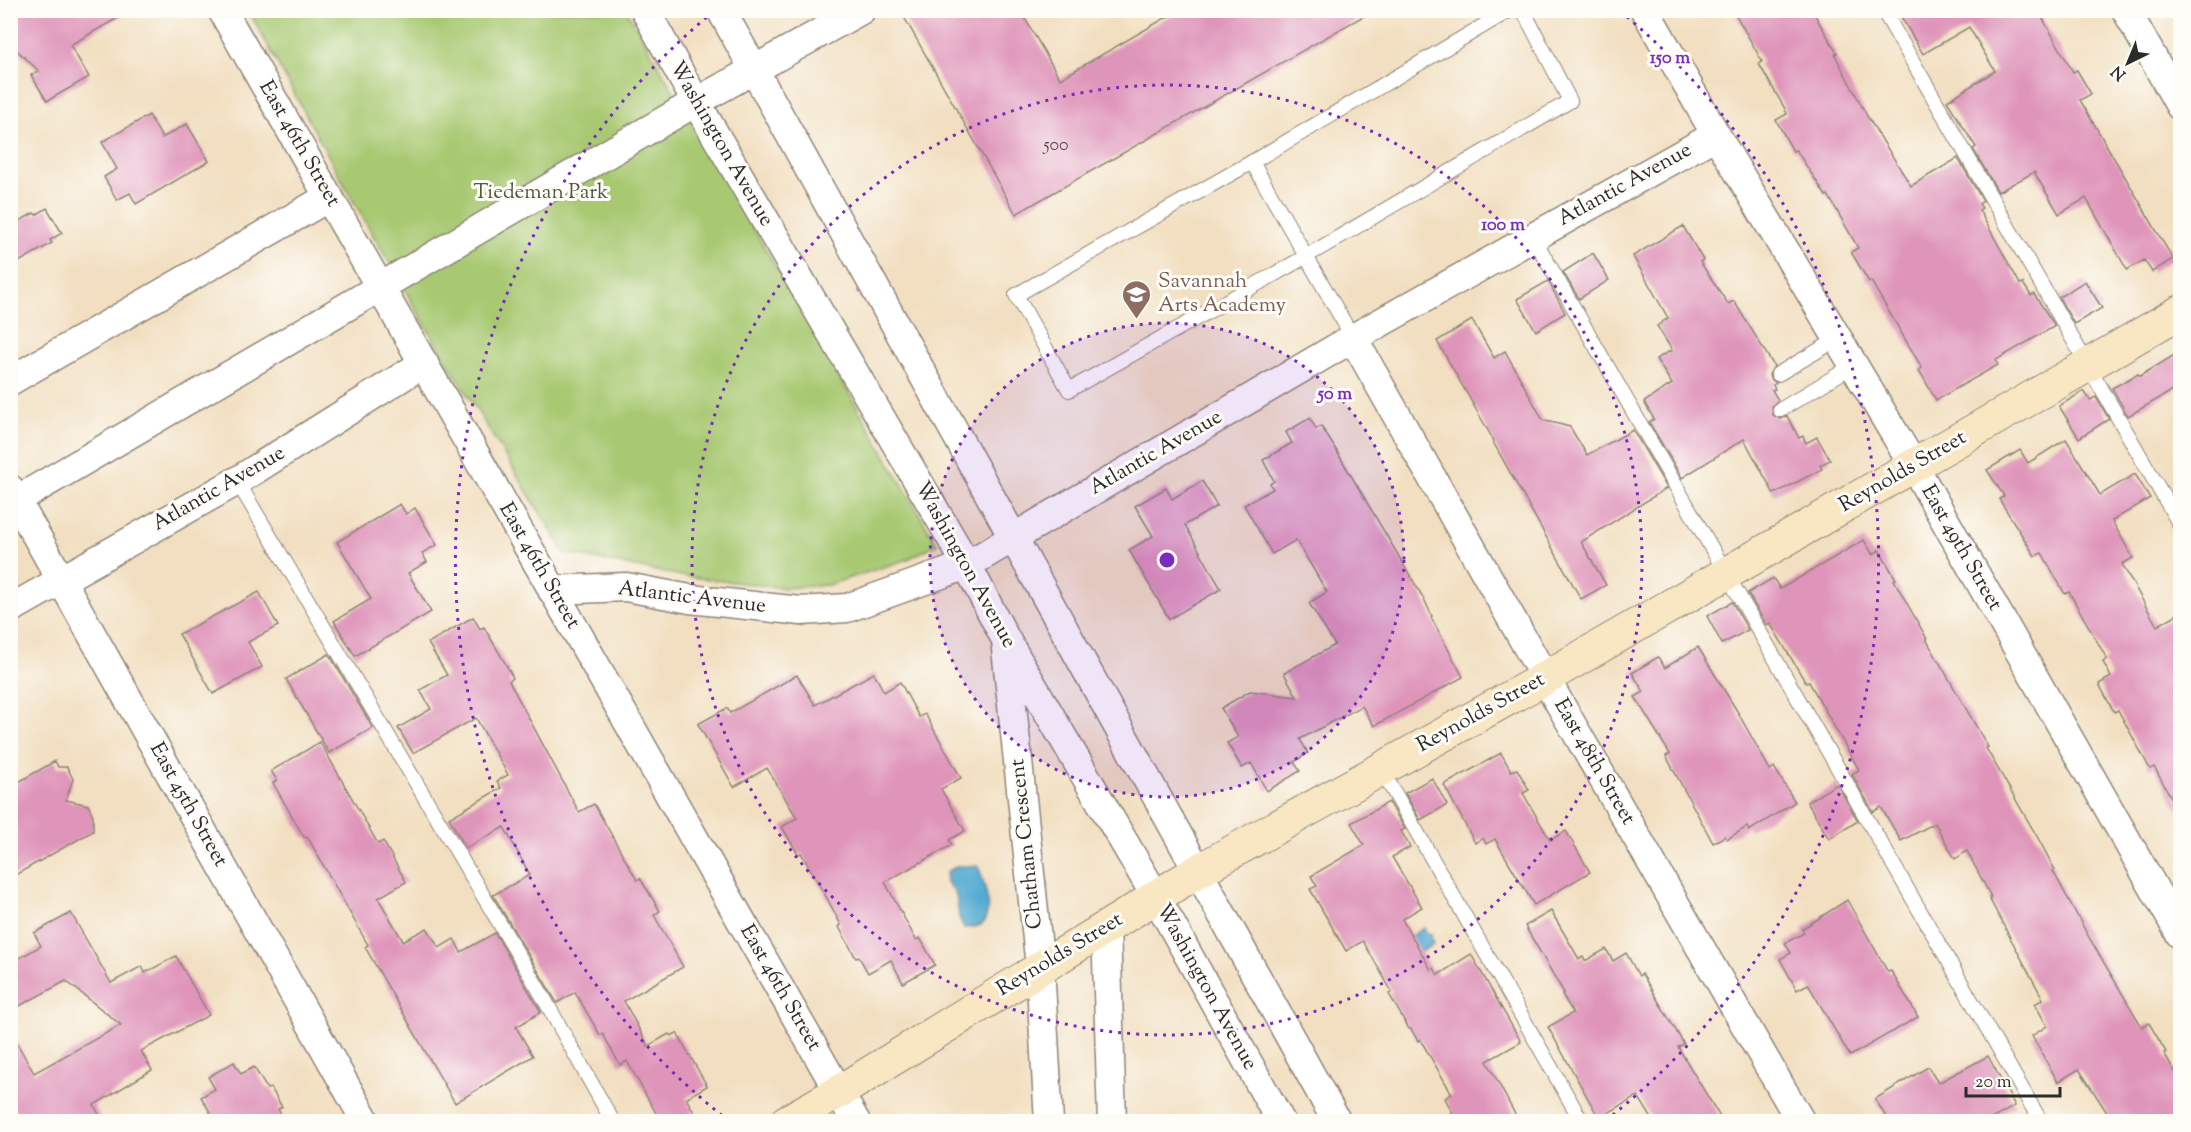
<svg xmlns="http://www.w3.org/2000/svg" width="2191" height="1132" viewBox="0 0 2191 1132" font-family="'Sorts Mill Goudy',serif">
	<rect width="100%" height="100%" fill="#fdfcf7"/>
	<filter id="ink" filterUnits="userSpaceOnUse"><feTurbulence type="fractalNoise" baseFrequency=".0167" numOctaves="2"/><feDisplacementMap in="SourceGraphic" scale="12" xChannelSelector="R" yChannelSelector="G"/><feConvolveMatrix kernelMatrix="1 2 1 2 8 2 1 2 1" color-interpolation-filters="sRGB"/></filter>
	<filter id="wash" filterUnits="userSpaceOnUse"><feTurbulence type="fractalNoise" baseFrequency=".008" numOctaves="4" result="noise"/><feDisplacementMap in="SourceGraphic" scale="24" xChannelSelector="R" yChannelSelector="G"/><feGaussianBlur stdDeviation="1.35" result="paint"/><feColorMatrix in="noise" values="0 0 0 0 0 0 0 0 0 0 0 0 0 0 0 0 0 1.4 0 .05"/><feComposite in="paint" operator="in"/></filter>
	<g filter="url(#wash)">
		<rect width="100%" height="100%" fill="#f2dfc1"/>
		<path fill="#a8c972" stroke="#6a7a4e" stroke-width="1.5" d="M249,11h378l310,533 -29,15 -80,26 -43,3 -103,-12 -117,-23 -130,-211 -87,-150z"/>
		<g fill="#55abd2" stroke="#406b7e" stroke-width="1.5">
			<path d="M958,866h20c5,14 16,42 5,57 -4,5 -13,4 -19,5l-5,-11 -3,-23 -9,-12 -1,-10z"/>
			<path d="M1424,928l3,5 5,1 -1,5 2,5 -37,23 -11,-15z"/>
		</g>
		<g id="blocks">
			<g fill="#df94ba">
				<path d="M10,10h122l-62,35 19,32 -42,24 -16,-26 8,-4 -29,-27z"/>
				<path d="M900,10h120l40,69 119,-69h195l-358,204z"/>
				<path d="M1733,10h79l25,43 -2,2 32,61 44,70 47,-28 25,43 -4,3 3,4 -3,2 41,74 3,-1 8,13 3,-2 21,32 -59,34 2,5 -62,35 -17,-30 3,-2 -51,-87 -2,1 -18,-30 7,-4 -30,-53 -2,1 -30,-46 -3,1 -17,-31 11,-6 -3,-7 -25,-43 3,-3z"/>
				<path d="M1897,10h141l35,62 4,-2 14,24 -11,6 93,159 -21,13 -8,-12 -17,10 -41,-72 -27,16 -25,-42 -36,20 -25,-43 3,-2 -29,-46 48,-30 -26,-44 -46,27z"/>
				<path d="M149,115l13,23 25,-14 22,37 -73,43 -6,-11 -13,7 -13,-23 13,-8 -15,-27z"/>
				<path d="M47,208l15,25 -12,7 2,3 -42,24v-41l24,-13 2,2z"/>
				<path d="M1683,226l20,34 -3,2 28,42 6,-3 40,65 -5,9 2,4 5,4 -3,2 2,4 -3,1 6,10 -6,6 1,9 7,4 7,-3 12,22 4,-2 3,7 11,-6 13,23 -10,5 2,4 -48,25 -30,-55 -62,39 -33,-56 5,-3 -10,-17 28,-18 -16,-25 16,-9 -15,-24 11,-8 -35,-62z"/>
				<path d="M1593,253l16,27 -30,19 -16,-27z"/>
				<path d="M1548,281l17,32 -29,18 -19,-32z"/>
				<path d="M2085,281l17,27 -28,16 -15,-27z"/>
				<path d="M1472,320l22,38 11,-7 38,69 27,7 17,28 46,-25 34,58 -86,54 25,43 -25,14 -88,-157 1,-1 -57,-100z"/>
				<path d="M2181,351v35l-53,30 -16,-28 26,-14 2,2z"/>
				<path d="M2084,391l6,9 6,-3 13,22 -30,19 -20,-32z"/>
				<path d="M1310,418l6,11 5,-3 15,24 88,149 8,17 -1,1 32,60 -89,49 -12,-20 -62,33 8,14 -14,9 6,9 -33,20 -16,-28 -9,5 -15,-25 11,-6 -17,-29 29,-17 47,6 -13,-24 51,-28 -26,-42 18,-11 -31,-52 -24,14 -28,-49 29,-16 -3,-5 4,-3 -11,-21 29,-17 -6,-11z"/>
				<path d="M2066,439l34,56 35,-21 15,24 -38,23 21,37 -11,6 35,62 24,-14v203l-27,-48 -4,2 -32,-59 -4,2 -15,-28 12,-7 -8,-15 4,-3 -38,-67 -4,2 -23,-41 -7,3 -36,-57 5,-3 -17,-26 33,-20 8,13z"/>
				<path d="M1202,481l15,25 -32,19 36,64 -52,30 -40,-69 24,-14 -18,-30 31,-18 6,11z"/>
				<path d="M400,504l6,10 9,-6 22,37 -15,8 5,9 -19,11 23,39 -76,44 -21,-35 37,-22 -34,-57z"/>
				<path d="M1864,540l9,15 6,-5 17,29 -2,1 33,59h-1l62,108 -2,1 53,92 16,30 -2,1 38,70 51,86 7,-4 17,29 -2,1 17,29v40h-68l-34,-53 -21,13 -26,-46 15,-10 -12,-22 8,-5 -54,-101 2,-1 -24,-46 -12,8 -20,-36 -34,18 -20,-34 -8,5 -21,-38 7,-4 -50,-88 -3,1 -36,-60 -3,2 -3,-4 -16,-28 25,-15 7,11z"/>
				<path d="M259,592l19,34 -30,16 14,25 -49,27 -34,-60z"/>
				<path d="M1732,602l16,28 -26,14 -15,-28z"/>
				<path d="M473,617l7,12 4,-2 20,34 9,17 -4,3 70,131 15,-8 43,76 3,-2 20,33 -6,4 29,52 -59,34 24,45 21,-12 2,2 6,-3 30,53 -21,12 8,14 -16,10h-17l-34,-61 -7,4 -17,-31 -3,1 -25,-43 -18,11 -64,-108 37,-20 -26,-48 -38,21 -17,-30 52,-30 -4,-7 11,-6 -32,-57 -63,35 -15,-25 33,-19 -11,-19 27,-15 -19,-32z"/>
				<path d="M1698,647l39,64 33,59 4,-3 21,35 -46,29 -2,-4 -20,12 -2,-3 -12,7 -47,-87 4,-2 -35,-57 9,-5 -12,-19 26,-16 7,11z"/>
				<path d="M329,654l44,74 -44,25 -43,-74z"/>
				<path d="M874,673l10,19 16,-10 19,35 6,-3 36,64 -20,11 24,42 -16,9 3,5 -67,37 31,58 4,-2 15,27 -32,18 -12,-23 -23,13 -9,-16 -3,1 -17,-31 2,-2 -12,-23 -28,-49 -3,1 -16,-27 15,-9 -30,-50 -33,19 -36,-63 29,-16 3,5 67,-38 18,30z"/>
				<path d="M320,742l58,102 5,-3 23,41 -28,16 25,43 24,-13 12,20 15,-9 7,13 34,-19 46,79 -25,15 17,29 -78,47 -90,-156 3,-2 -60,-107 -4,-1 -31,-54 4,-3 -6,-9z"/>
				<path d="M1501,753l10,18 6,-2 12,21 -6,3 27,47 16,-9 24,41 -56,33 -39,-66 -9,5 -3,-6 -8,5 -31,-58z"/>
				<path d="M55,761l3,6h9l6,12 -7,21 22,5 5,11v15l-83,47v-91z"/>
				<path d="M1432,778l15,27 -27,15 -15,-27z"/>
				<path d="M1837,784l21,37 -29,18 -22,-37z"/>
				<path d="M1389,802l16,27 -4,2 9,16 -18,10 30,50 -20,12 29,51 3,-2 4,7 33,-21 50,88 -34,19 32,61h-62l-12,-24 7,-4 -32,-55 -2,2 -7,-12h-2l-20,-35 3,-2 -29,-51 -17,10 -36,-62 7,-3 -6,-10 53,-31 -13,-22z"/>
				<path d="M1847,900l41,72 3,-1 27,46 -68,39 -42,-72 -11,6 -17,-31 11,-6 -6,-10 19,-10 -2,-4z"/>
				<path d="M1551,911l28,48 4,-2 2,4 21,-12 7,12 13,-8 13,23 3,-2 42,70 -6,3 45,75h-69l-16,-26 -39,22 -51,-91 25,-14 -11,-19 2,-1 -39,-67z"/>
				<path d="M71,913l40,70 31,-17 3,7 31,-17 33,59 -68,36 11,19 -58,35 9,17h-93v-91l24,42 87,-48 -55,-44 -56,30v-48l31,-17 -7,-13z"/>
				<path d="M1988,1056l27,50 -29,16h-97l-14,-23 53,-32 10,16z"/>
				<path d="M234,1062l7,12 13,-7 13,22 4,-1 11,19 -4,2 7,13h-69l-15,-25 14,-8 -7,-12z"/>
			</g>
		</g>
	</g>
	<g filter="url(#ink)">
		<use href="#blocks" fill-opacity="0" stroke="#8e8576" stroke-width="1.5"/>
		<g fill="none" stroke-linecap="round" stroke-linejoin="round">
			<defs>
				<g id="lane">
					<path d="M1510,10l-258,152 -236,133 53,95 236,-133 265,-156 -47,-91"/>
					<path d="M1883,10l297,515"/>
					<path d="M1252,162l101,176"/>
					<path d="M1533,237l508,885"/>
					<path d="M1778,374l60,-35"/>
					<path d="M1780,410l74,-45"/>
					<path d="M237,481l305,514 71,127"/>
					<path d="M1381,769l201,353"/>
				</g>
				<g id="street">
					<path d="M222,10l634,1112"/>
					<path d="M645,10l51,92 271,463 38,73 151,259 125,225"/>
					<path d="M721,10l616,1112"/>
					<path d="M1645,10l71,125 198,331 266,468"/>
					<path d="M2126,10l54,96"/>
					<path d="M1353,338l192,340 256,444"/>
					<path d="M10,381l319,-184"/>
					<path d="M10,489l356,633"/>
					<path d="M10,504l686,-402 165,-92"/>
					<path d="M552,590l74,-3 64,12 111,12 46,-3 120,-43 386,-227 363,-203"/>
					<path d="M10,609l227,-128 187,-118"/>
					<path d="M1006,649l34,318 9,155"/>
					<path d="M1106,927l6,195"/>
				</g>
				<path id="secondary" d="M786,1122l53,-30 359,-221 347,-193 635,-366"/>
			</defs>
			<use href="#lane" stroke="#8e8576" stroke-width="16"/>
			<use href="#street" stroke="#8e8576" stroke-width="31"/>
			<use href="#secondary" stroke="#8e8576" stroke-width="35"/>
			<use href="#lane" stroke="#fff" stroke-width="14"/>
			<use href="#street" stroke="#fff" stroke-width="28"/>
			<use href="#secondary" stroke="#f9e7c3" stroke-width="33"/>
		</g>
	</g>
	<circle cx="1167" cy="560" r="237" fill="#7b2cbf" fill-opacity=".12"/>
	<g fill="none" stroke="#7b2cbf" stroke-width="3" stroke-dasharray="3 6">
		<circle cx="1167" cy="560" r="237"/>
		<circle cx="1167" cy="560" r="475"/>
		<path d="M729 1121A712 712 0 0 1 714 11M1620 11A712 712 0 0 1 1605 1121"/>
	</g>
	<defs>
		<symbol id="school-pin" viewBox="-11 -11 22 30"><path d="M0 17L-7.5 6A9.5 9.5 0 1 1 7.5 6Z" fill="#8d6e63" stroke="#fdfcf7"/><path d="M0-5L7-2L0 1L-7-2ZM-4 1L0 2.5L4 1V4Q0 6-4 4Z" fill="#fff"/></symbol>
	</defs>
	<g fill-rule="evenodd">
		<use href="#school-pin" x="1120" y="278" width="33" height="45"/>
	</g>
	<g text-anchor="middle" dominant-baseline="central" stroke-width="6" stroke-linejoin="round" paint-order="stroke">
		<g font-size="18" fill="#58454f">
			<text x="1056" y="146">500</text>
		</g>
		<g font-size="21" fill="#2b2b2b" stroke="#fdfcf7">
			<text transform="translate(299 144) rotate(60)">East 46th Street</text>
			<text transform="translate(721 144) rotate(60)">Washington Avenue</text>
			<text transform="translate(1625 185) rotate(-29)">Atlantic Avenue</text>
			<text transform="translate(1156 453) rotate(-30)">Atlantic Avenue</text>
			<text transform="translate(1903 472) rotate(-30)">Reynolds Street</text>
			<text transform="translate(219 489) rotate(-30)">Atlantic Avenue</text>
			<text transform="translate(1961 548) rotate(60)">East 49th Street</text>
			<text transform="translate(965 565) rotate(61)">Washington Avenue</text>
			<text transform="translate(539 566) rotate(60)">East 46th Street</text>
			<text transform="translate(692 598) rotate(7)">Atlantic Avenue</text>
			<text transform="translate(1481 713) rotate(-29)">Reynolds Street</text>
			<text transform="translate(1594 762) rotate(60)">East 48th Street</text>
			<text transform="translate(188 805) rotate(61)">East 45th Street</text>
			<text transform="translate(1027 844) rotate(-96)">Chatham Crescent</text>
			<text transform="translate(1060 955) rotate(-31)">Reynolds Street</text>
			<text transform="translate(1206 987) rotate(61)">Washington Avenue</text>
			<text transform="translate(780 988) rotate(60)">East 46th Street</text>
		</g>
		<g font-size="21" fill="#505a40" stroke="#fdfcf7">
			<text x="541" y="193">Tiedeman Park</text>
		</g>
		<g font-size="21" fill="#785e54" stroke="#fdfcf7" text-anchor="start">
			<text x="1158" y="282">Savannah<tspan x="1158" dy="24">Arts Academy</tspan></text>
		</g>
	</g>
	<circle cx="1167" cy="560" r="9" fill="#7b2cbf" stroke="#fdfcf7" stroke-width="3"/>
	<g font-size="18" text-anchor="middle" font-weight="bold" fill="#7b2cbf" stroke="#fdfcf7" stroke-width="6" stroke-linejoin="round" paint-order="stroke">
		<text x="1670" y="63">150 m</text>
		<text x="1503" y="230">100 m</text>
		<text x="1335" y="399">50 m</text>
	</g>
	<rect width="2191" height="1132" fill="none" stroke="#fdfcf7" stroke-width="36"/>
	<g transform="translate(2128 63) rotate(223)" stroke="#fdfcf7" stroke-width="4.5" paint-order="stroke">
	<path d="M0-4.5L10 22L0 15L-10 22Z" fill="#2b2b2b"/>
	<text y="-9" font-size="16" font-weight="bold" text-anchor="middle" fill="#2b2b2b">N</text>
	</g>
	<path d="M1966 1087v9h94v-9" fill="none" stroke="#2b2b2b" stroke-width="3"/>
	<text x="1975" y="1087" font-size="18" fill="#2b2b2b" stroke="#fdfcf7" stroke-width="4.5" paint-order="stroke">20 m</text>
</svg>
